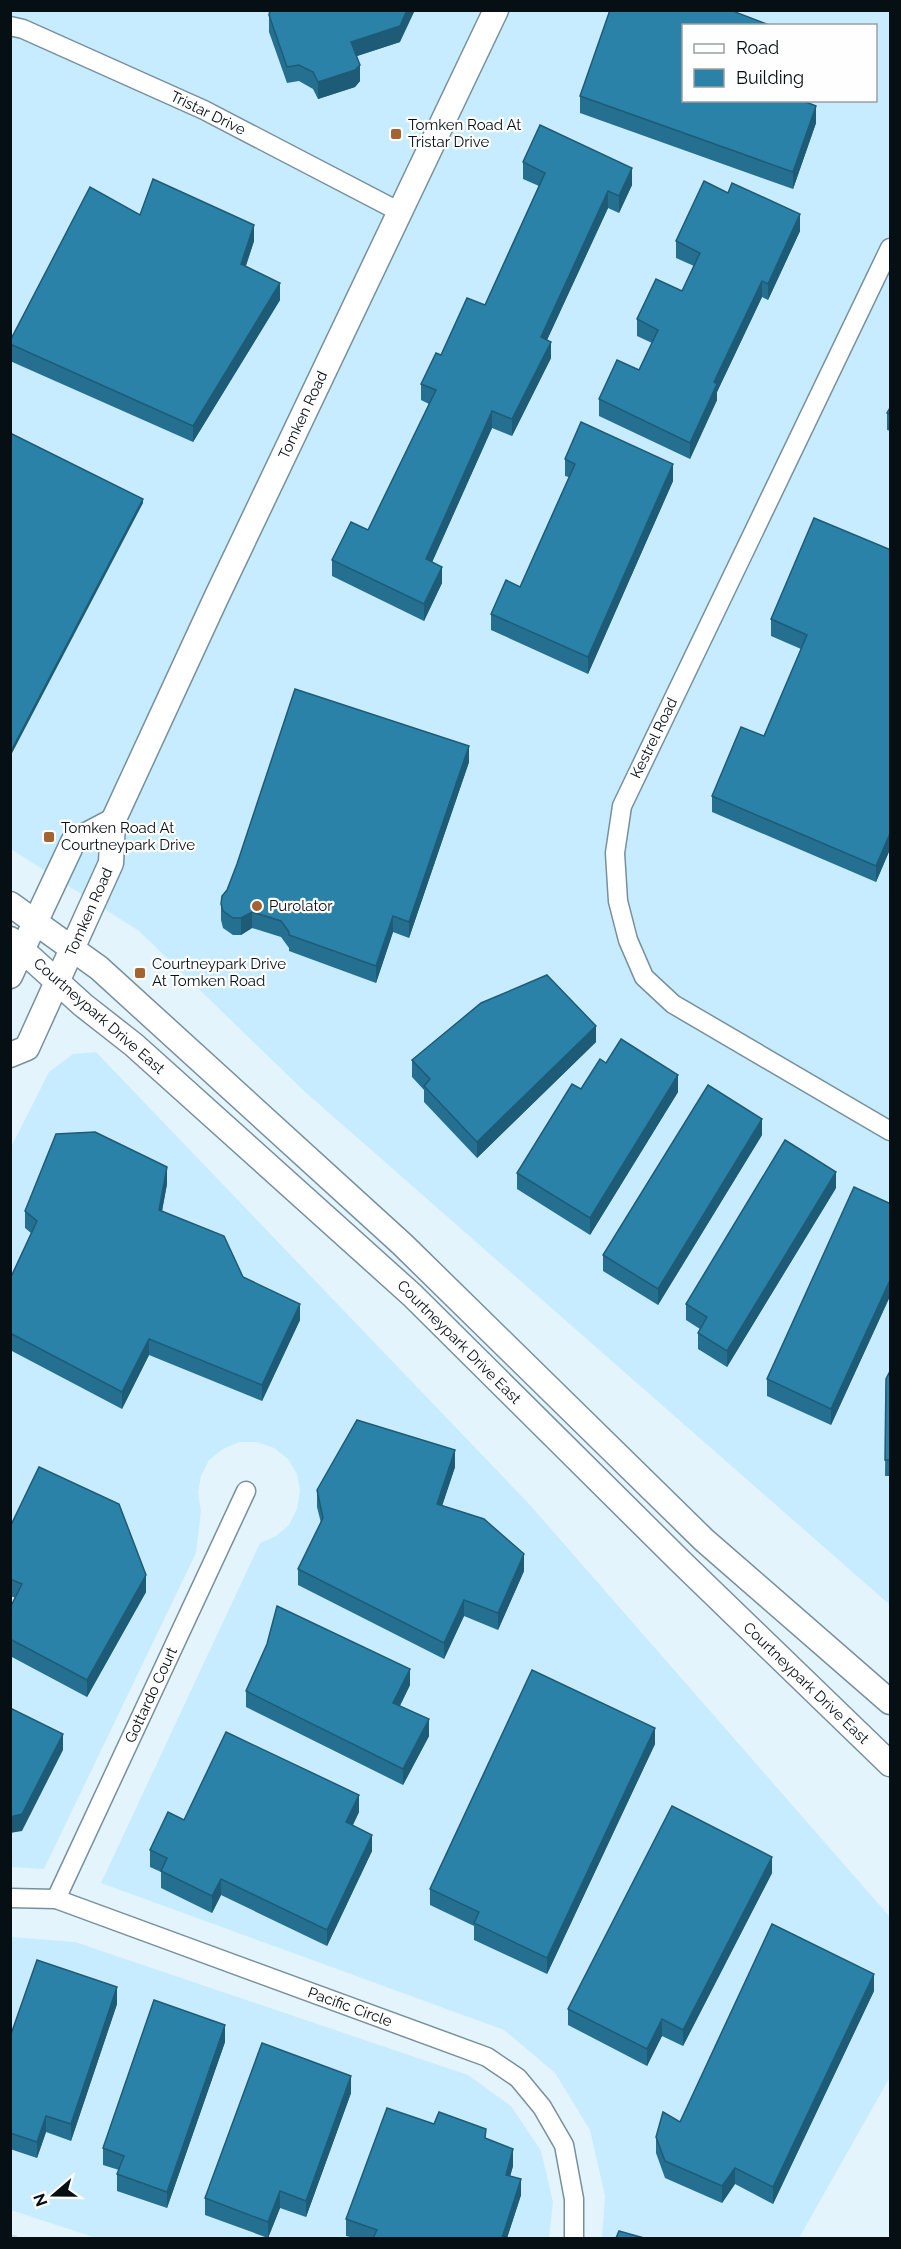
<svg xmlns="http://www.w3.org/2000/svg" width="901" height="2249" viewBox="0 0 901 2249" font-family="Raleway,sans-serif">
	<rect width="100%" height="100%" fill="#e3f4fd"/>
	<g fill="#c8ecff" fill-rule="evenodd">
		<path d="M10,11h880v1594l-586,-514 -165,-160 -128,-82zM684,26h192v74h-192z"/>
		<path d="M96,1052l434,453 360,412v160l-91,161h-197l3,-42 -15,-66 -35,-57 -51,-43 -403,-147 159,-340 16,-7 13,-11 8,-16 3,-18 -3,-17 -9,-15 -14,-11 -17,-6h-18l-16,7 -14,11 -8,16 -3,17 3,18 -5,42 -152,316 -33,-2 -1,-718 39,-77 24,-18z"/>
		<path d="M11,1937l64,5 393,133 43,31 30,45 12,51 -4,36h-453l-85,-28z"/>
	</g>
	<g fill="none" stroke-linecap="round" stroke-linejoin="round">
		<path stroke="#b2e1fa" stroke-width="5" d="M10,2237l5,1"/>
		<defs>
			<g id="minor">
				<path d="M10,26l13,3 181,81 196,102"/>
				<path d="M890,248l-268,558 -7,47 3,48 10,39 16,37 29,27 217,127"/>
				<path d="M10,1898l46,1 431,158 31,21 24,29 22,38 10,54v39"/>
				<path d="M56,1899l190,-408"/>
			</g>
			<g id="secondary">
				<path d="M10,904l89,64 303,276 302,296 186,162"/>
				<path d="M10,939l73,66 51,40 278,250 268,266 210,203"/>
				<path d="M10,976l63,-134 40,-21"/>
				<path d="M10,1055l17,-7 84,-185 2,-42 103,-223 280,-588"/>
			</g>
		</defs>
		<use href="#minor" stroke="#77909e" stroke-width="21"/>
		<use href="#secondary" stroke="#77909e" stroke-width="27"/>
		<use href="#minor" stroke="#fff" stroke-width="18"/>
		<use href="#secondary" stroke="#fff" stroke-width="24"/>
	</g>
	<g fill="#257091">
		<path d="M269,15l131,27 -43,14 3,25 -5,6 -37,12 -5,-10 -14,-8 -12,2 -18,-51z"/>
		<path d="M684,26l132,97 -23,66 -213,-76v-17z"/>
		<path d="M523,162l109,23 -13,28 -11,-5 -61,132 4,18 -39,78 -20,-8 -60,134 10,21 -18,38 -92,-45v-16l36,-30 61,-126 -8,-4v-16l20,-29 44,-50 54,-119 -16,-7z"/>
		<path d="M140,215l114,26 -8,25 34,34 -87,142 -183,-81v-20z"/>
		<path d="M800,231l-32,69 -6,-3 -45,95v8l-27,59 -91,-43v-17l40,-29 13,-27 -15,-7v-17l45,-28 12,-25 -18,-8v-17z"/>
		<path d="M891,406v25l-4,-1v-17z"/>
		<path d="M565,459l108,22 -85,193 -97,-44v-16l29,-27 49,-110 -4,-1z"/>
		<path d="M891,550v297l-15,35 -164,-70v-16l52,-60 37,-87 -30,-13v-17z"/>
		<path d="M469,762l-60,176 -16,-6 -17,51 -87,-32v-3l-8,-11 -29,-9 -11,7h-8l-10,-7 -2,-8v-16z"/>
		<path d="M596,1042l-119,116 -53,-56v-12l-12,-13v-17z"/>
		<path d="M581,1089l97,3 -88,143 -73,-46v-16z"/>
		<path d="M762,1135l-104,170 -55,-34v-16z"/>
		<path d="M167,1184l-5,27 81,66 57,43 -38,81 -113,-46 -27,54 -112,-59v-71l21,-46 -6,-5v-17z"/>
		<path d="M836,1188l-109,179 -29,-18v-16l2,-4 -14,-9v-16z"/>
		<path d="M891,1204v90l-60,131 -64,-29v-17z"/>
		<path d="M891,1369v107h-6l1,-97z"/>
		<path d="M455,1467l-13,39 82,65 -26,59 -34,-14 -20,43 -146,-74v-16l23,-46 -4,-16v-17z"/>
		<path d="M10,1527l136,65 -59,105 -77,-41v-48l6,-10 -6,-2z"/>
		<path d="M410,1685l-10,21 29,30 -26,49 -157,-78v-16z"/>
		<path d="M655,1744l-108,230 -73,-34v-14l-44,-21v-16z"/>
		<path d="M359,1812l-6,13 19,26 -45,95 -106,-51 -9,18 -51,-25v-16l-11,-5v-17l34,-30z"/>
		<path d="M772,1873l-89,173 -21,-10 -15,30 -79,-41v-16z"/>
		<path d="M874,1991l-101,213 -38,-20 -13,19 -57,-25 -9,-25v-16l24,-15z"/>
		<path d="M117,2004l-46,137 -25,-9 -9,26 -27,-9v-112z"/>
		<path d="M225,2042l-58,166 -50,-17v-17l2,-4 -16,-5v-17z"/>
		<path d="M351,2093l-45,124 -26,-9 -12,30 -63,-23v-17z"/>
		<path d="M434,2124l52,14 27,28 -3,10 11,19 -14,43h-153l-8,-2v-17z"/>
	</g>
	<g fill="#1e5b76">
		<path d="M407,10h8l-15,32 -49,16v-16z"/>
		<path d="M360,65v16l-5,6 -37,12v-17z"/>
		<path d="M816,106v17l-23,66v-17z"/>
		<path d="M632,168v17l-13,28v-17z"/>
		<path d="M608,191v17l-67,145v-16z"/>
		<path d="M800,214v17l-32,69v-16z"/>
		<path d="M254,225v16l-13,39v-16z"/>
		<path d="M762,281v16l-45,95v8l-27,59v-16l24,-61z"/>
		<path d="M280,283v17l-87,142v-16z"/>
		<path d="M551,342v16l-39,78v-17z"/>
		<path d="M492,411v17l-66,148v-17z"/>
		<path d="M673,464v17l-85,193v-17z"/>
		<path d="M143,499v4l-133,254v-4z"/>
		<path d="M442,567v16l-18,38v-17z"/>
		<path d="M469,746v16l-60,176v-16z"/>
		<path d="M891,831v16l-15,35v-16z"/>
		<path d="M252,912v16l-11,7v-17z"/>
		<path d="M393,916v16l-17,51v-17z"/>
		<path d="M596,1026v16l-119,116v-16z"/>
		<path d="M678,1075v17l-88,143v-17z"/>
		<path d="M762,1119v16l-104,170v-16z"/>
		<path d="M167,1167v17l-8,43v-17z"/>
		<path d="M836,1172v16l-109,179v-16z"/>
		<path d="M891,1278v16l-60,131v-16z"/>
		<path d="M300,1304v16l-38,81v-16z"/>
		<path d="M149,1339v16l-27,54v-17z"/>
		<path d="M455,1450v17l-18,54v-17z"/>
		<path d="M524,1554v17l-26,59v-17z"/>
		<path d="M146,1575v17l-59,105v-17z"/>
		<path d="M464,1600v16l-20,43v-16z"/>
		<path d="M410,1669v16l-17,34v-16z"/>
		<path d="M429,1719v17l-26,49v-16z"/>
		<path d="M655,1728v16l-108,230v-16z"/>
		<path d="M63,1734v16l-41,81 -12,2v-16z"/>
		<path d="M359,1795v17l-13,27v-17z"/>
		<path d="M372,1835v16l-45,95v-16z"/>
		<path d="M772,1857v16l-89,173v-16z"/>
		<path d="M221,1879v16l-9,18v-17z"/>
		<path d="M874,1974v17l-101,213v-17z"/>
		<path d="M117,1987v17l-46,137v-17z"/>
		<path d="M662,2019v17l-15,30v-17z"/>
		<path d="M225,2025v17l-58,166v-16z"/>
		<path d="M351,2076v17l-45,124v-16z"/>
		<path d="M46,2116v16l-9,26v-16z"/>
		<path d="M513,2149v17l-7,26v-17z"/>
		<path d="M735,2168v16l-13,19v-17z"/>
		<path d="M521,2179v16l-14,43h-5z"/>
		<path d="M280,2191v17l-12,30v-16z"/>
	</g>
	<g fill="#2b82a9" stroke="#1e5b76" stroke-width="1.5">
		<path d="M270,10h137l-7,16 -49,16 9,23 -5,5 -37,12 -5,-10 -14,-7 -12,2 -18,-52z"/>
		<path d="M610,10h120l42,16h-88v74h117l15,6 -23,66 -213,-76z"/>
		<path d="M540,125l92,43 -13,28 -11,-5 -67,146 10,5 -39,77 -20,-8 -66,148 16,8 -18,37 -92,-44 19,-38 17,8 68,-140 -15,-6 15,-31 5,2 26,-57 18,7 60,-132 -22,-11z"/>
		<path d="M153,179l101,46 -13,39 39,19 -87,143 -183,-82v-3l80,-154 50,28z"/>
		<path d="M704,181l24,12 4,-10 68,31 -32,70 -6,-3 -48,101 3,2 -27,59 -91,-44 18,-39 22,10 19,-40 -21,-11 19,-40 26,12 18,-38 -24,-12z"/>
		<path d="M891,406v9l-4,-2z"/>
		<path d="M581,422l92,42 -85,193 -97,-43 15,-34 14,7 55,-123 -10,-5z"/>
		<path d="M10,433l133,66 -133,254z"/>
		<path d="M814,518l77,32v281l-15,35 -164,-70 29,-69 23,9 43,-101 -36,-16z"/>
		<path d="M295,689l174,57 -60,176 -16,-6 -17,50 -87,-31v-3l-8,-11 -29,-9 -11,6h-8l-10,-7 -2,-7 1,-8 5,-6 10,-26z"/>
		<path d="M547,975l49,51 -119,116 -53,-56 6,-7 -18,-19 69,-57z"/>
		<path d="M621,1039l57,36 -88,143 -73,-45 55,-89 9,5 19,-30 6,4z"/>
		<path d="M708,1085l54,34 -104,170 -55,-34z"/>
		<path d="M95,1132l72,35 -8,43 65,26 19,41 57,27 -38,81 -113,-46 -27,53 -112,-59v-54l27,-58 -12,-10 31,-77z"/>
		<path d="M785,1140l51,32 -109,179 -29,-18 9,-16 -21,-13z"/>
		<path d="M854,1187l37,17v74l-60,131 -64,-30z"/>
		<path d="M891,1369v91h-6l1,-81z"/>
		<path d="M357,1420l98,30 -18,54 47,15 40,35 -26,59 -34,-13 -20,43 -146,-74 25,-51 -6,-28z"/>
		<path d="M39,1467l80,37 27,71 -59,105 -77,-41v-31l12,-24 -12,-5v-52z"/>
		<path d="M277,1606l133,63 -17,34 36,16 -26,50 -157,-78 21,-47z"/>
		<path d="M532,1670l123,58 -108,230 -73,-35 5,-11 -49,-23z"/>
		<path d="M10,1708l53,26 -41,80 -12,3z"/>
		<path d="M226,1732l133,63 -13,27 26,13 -45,95 -106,-51 -9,17 -51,-25 6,-13 -17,-8 18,-38 16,8z"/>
		<path d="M672,1806l100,51 -89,173 -21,-11 -15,30 -79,-40z"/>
		<path d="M772,1924l102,50 -101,213 -38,-19 -13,18 -57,-25 -9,-24 7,-25 17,10z"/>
		<path d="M37,1960l80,27 -46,137 -25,-8 -9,26 -27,-9v-96z"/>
		<path d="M154,2000l71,25 -58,167 -50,-18 7,-18 -21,-8z"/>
		<path d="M262,2043l89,33 -45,125 -26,-10 -12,31 -63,-24z"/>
		<path d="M387,2108l47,16 5,-12 47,17 -1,9 28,11 -7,26 15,4 -19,59h-129l4,-8 -31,-11z"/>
		<path d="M619,2231l25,7h-28z"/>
	</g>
	<g fill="#a5632f" stroke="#fefefe" stroke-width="2">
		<rect x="390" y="128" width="12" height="12" rx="3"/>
		<rect x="43" y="831" width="12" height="12" rx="3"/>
		<circle cx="257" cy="906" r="6"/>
		<rect x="134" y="967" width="12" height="12" rx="3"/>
	</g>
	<g text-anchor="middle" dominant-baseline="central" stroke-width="4.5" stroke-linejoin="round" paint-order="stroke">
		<g font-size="15" fill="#060f13" stroke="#fefefe">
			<text transform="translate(208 113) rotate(26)">Tristar Drive</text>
			<text transform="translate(303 415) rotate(-65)">Tomken Road</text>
			<text transform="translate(654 738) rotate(-64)">Kestrel Road</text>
			<text transform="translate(89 912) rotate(-66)">Tomken Road</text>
			<text transform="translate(99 1016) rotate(41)">Courtneypark Drive East</text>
			<text transform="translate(459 1342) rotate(45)">Courtneypark Drive East</text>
			<text transform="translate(806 1683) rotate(44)">Courtneypark Drive East</text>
			<text transform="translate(151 1695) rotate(-65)">Gottardo Court</text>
			<text transform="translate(350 2007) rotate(20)">Pacific Circle</text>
		</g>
		<g font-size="15" fill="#060f13" stroke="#fefefe" text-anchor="start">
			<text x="408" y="125">Tomken Road At<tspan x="408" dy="17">Tristar Drive</tspan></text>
			<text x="61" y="828">Tomken Road At<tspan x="61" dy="17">Courtneypark Drive</tspan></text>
			<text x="269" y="906">Purolator</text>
			<text x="152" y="964">Courtneypark Drive<tspan x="152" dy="17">At Tomken Road</tspan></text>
		</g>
	</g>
	<rect width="901" height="2249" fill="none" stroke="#060f13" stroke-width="24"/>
	<rect x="682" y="24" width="195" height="78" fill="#fefefe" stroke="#9b9ea0" stroke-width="1.5"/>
	<rect x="694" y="44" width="30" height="9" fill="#ffffff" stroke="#9b9ea0" stroke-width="1.5"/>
	<text x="736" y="54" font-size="18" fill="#060f13">Road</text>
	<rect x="694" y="69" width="30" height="18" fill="#2b82a9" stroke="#9b9ea0" stroke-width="1.5"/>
	<text x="736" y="84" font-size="18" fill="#060f13">Building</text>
	<g transform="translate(54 2195) rotate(250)" stroke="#fefefe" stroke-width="4.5" paint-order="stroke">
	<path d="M0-4.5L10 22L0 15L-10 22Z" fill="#060f13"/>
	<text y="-9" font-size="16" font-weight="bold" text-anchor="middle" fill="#060f13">N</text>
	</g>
</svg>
